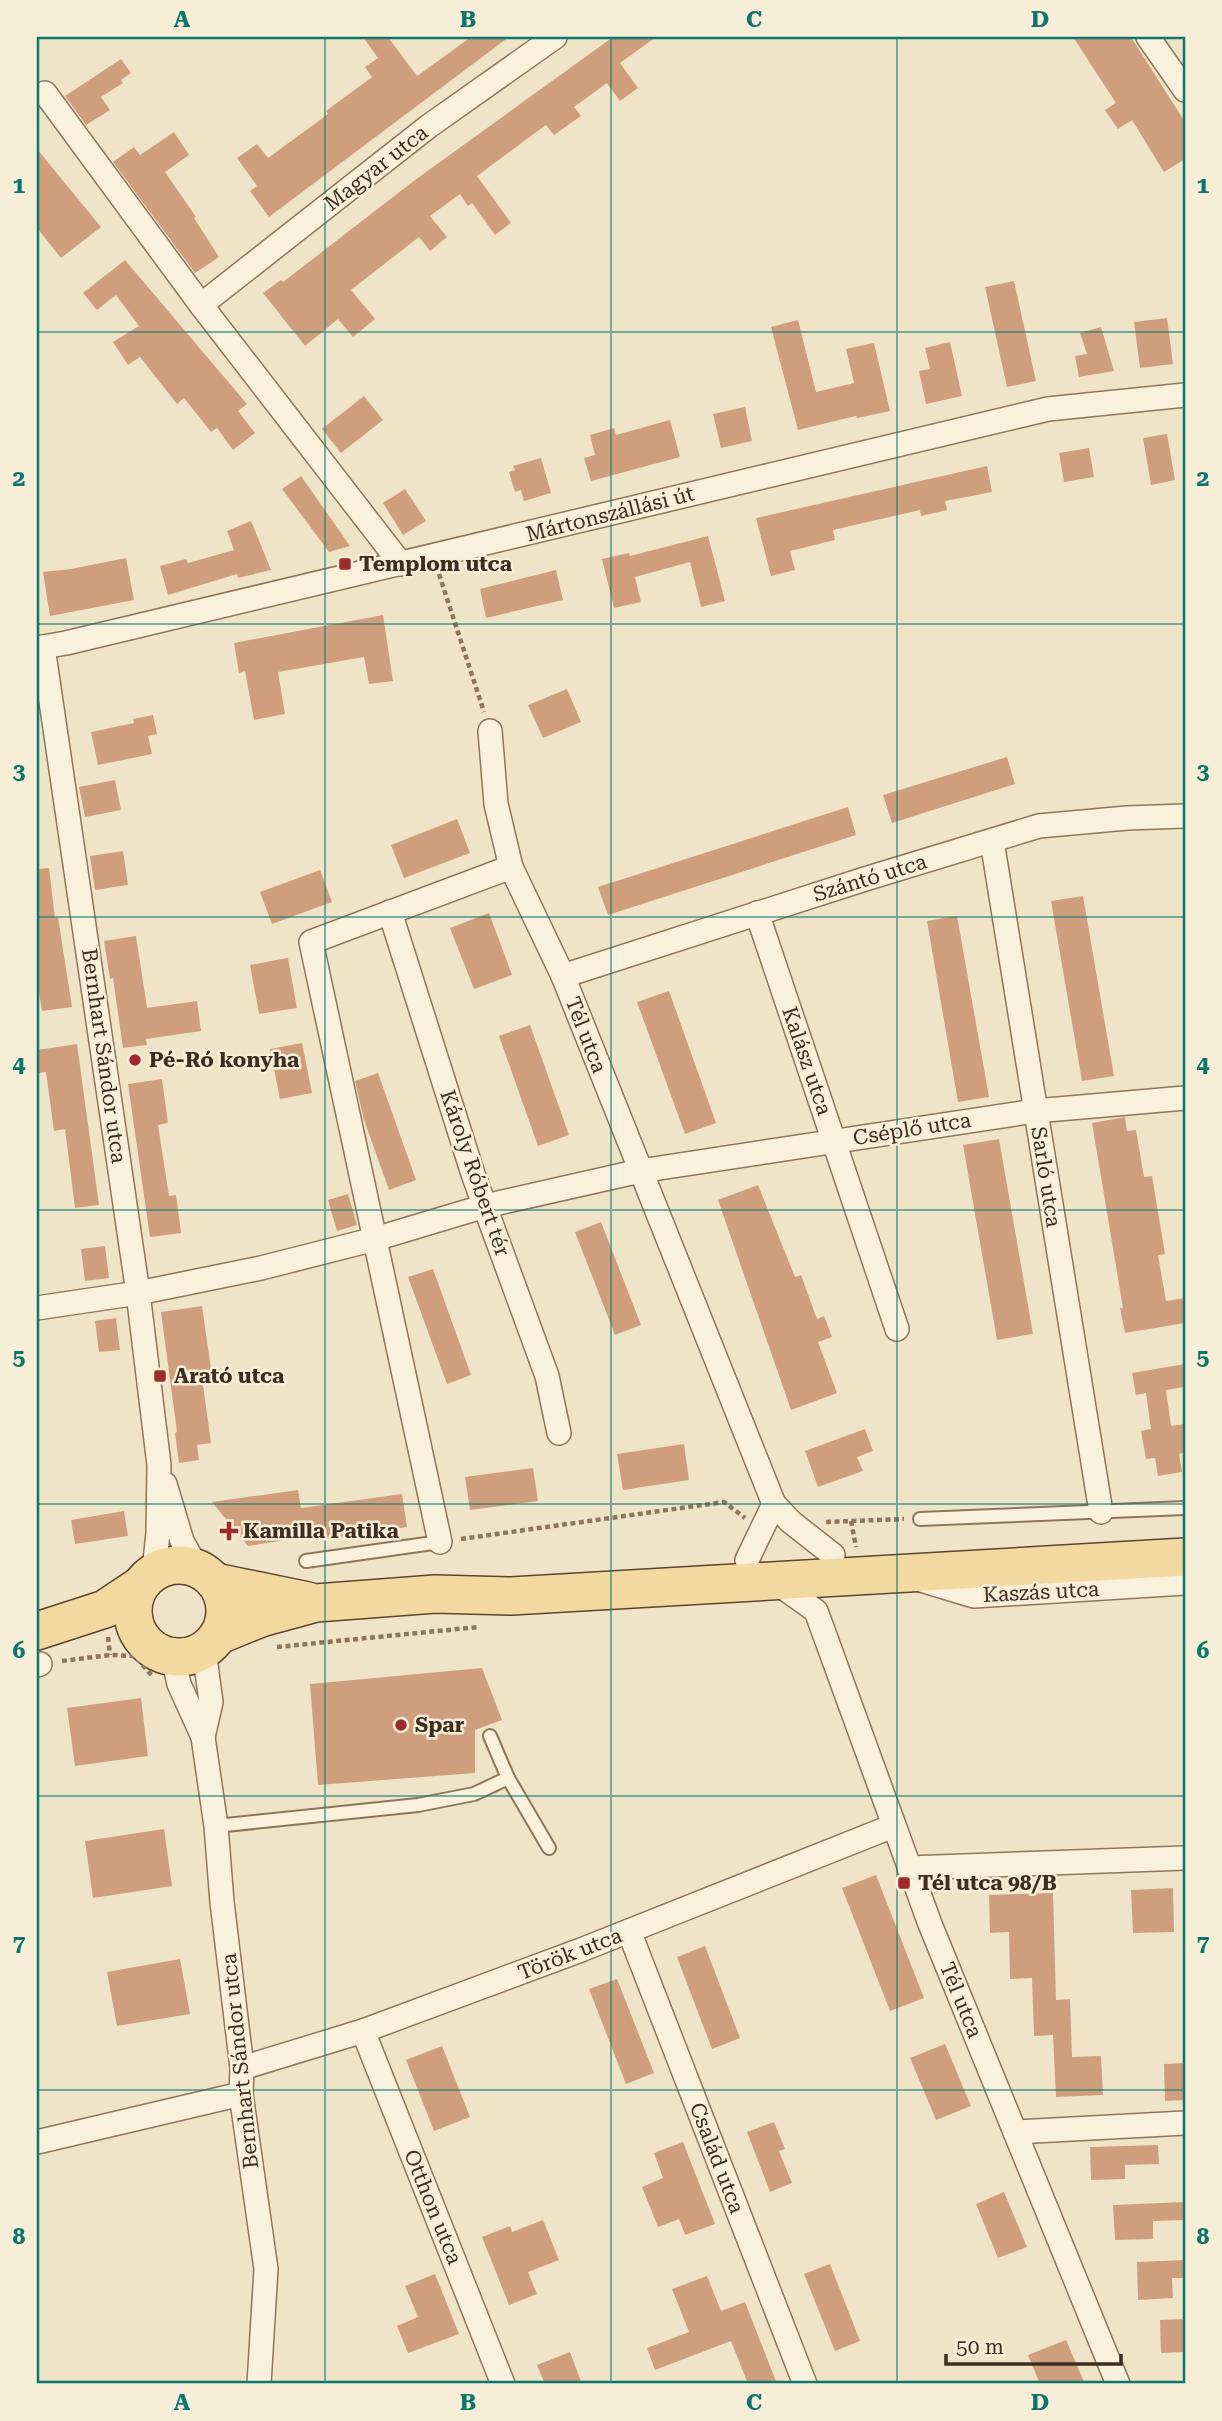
<svg xmlns="http://www.w3.org/2000/svg" width="1222" height="2421" viewBox="0 0 1222 2421" font-family="'Roboto Serif',serif">
	<rect width="100%" height="100%" fill="#f0e4c8"/>
	<g fill="#cf9f7d">
		<path d="M363,37h25l29,39 54,-39h38l-240,180 -19,-26 7,-5 -20,-28 20,-14 11,14 60,-44 -2,-3 46,-34 -7,-10 13,-9z"/>
		<path d="M613,37h43l-36,26 18,25 -18,13 -13,-18 -33,24 7,9 -27,19 -8,-10 -69,51 34,47 -16,12 -23,-32 -4,3 -8,-12 -30,22 17,21 -17,14 -11,-14 -68,53 24,29 -22,18 -15,-18 -33,27 -42,-53 18,-13 2,2 132,-102z"/>
		<path d="M1073,37h58l54,85v37l-21,13 -32,-52 -14,9 -13,-19 11,-7z"/>
		<path d="M121,59l10,14 -10,7 2,3 -22,14 9,13 -24,15 -21,-29z"/>
		<path d="M174,132l15,23 -24,17 31,45 -2,1 25,39 -24,16 -82,-111 21,-15 6,8z"/>
		<path d="M37,149l64,78 -40,31 -24,-30z"/>
		<path d="M125,260l122,144 -9,7 17,22 -22,17 -16,-22 -6,4 -27,-34 -7,6 -37,-47 -12,8 -15,-23 26,-16 -23,-31 -19,15 -14,-17z"/>
		<path d="M1014,281l22,100 -29,6 -22,-100z"/>
		<path d="M1167,318l6,46 -33,4 -6,-46z"/>
		<path d="M798,320l18,72 38,-9 -8,-34 28,-6 16,68 -33,7 -1,-2 -58,14 -27,-103z"/>
		<path d="M1101,327l13,44 -35,6 -4,-21 12,-2 -7,-21z"/>
		<path d="M950,342l12,54 -36,8 -7,-33 11,-2 -5,-21z"/>
		<path d="M364,396l19,24 -42,33 -19,-24z"/>
		<path d="M745,407l7,34 -31,7 -8,-34z"/>
		<path d="M670,420l10,37 -89,24 -7,-23 11,-3 -5,-20 24,-7 2,7z"/>
		<path d="M1167,434l8,46 -24,5 -8,-47z"/>
		<path d="M1089,448l5,29 -30,5 -5,-29z"/>
		<path d="M541,458l10,35 -27,8 -3,-11 -6,2 -6,-20 6,-2 -2,-4z"/>
		<path d="M987,466l5,26 -47,9 2,9 -26,6 -1,-6 -87,20 2,10 -45,11 5,19 -24,6 -15,-58z"/>
		<path d="M301,476l49,70 -21,6 -47,-63z"/>
		<path d="M405,489l21,32 -23,14 -20,-32z"/>
		<path d="M251,521l20,49 -33,8 -1,-4 -69,21 -8,-29 26,-7 2,4 46,-13 -7,-19z"/>
		<path d="M708,536l17,65 -24,6 -11,-45 -55,15 6,25 -27,6 -12,-49 27,-6 1,3z"/>
		<path d="M126,558l8,42 -84,16 -7,-44 28,-3z"/>
		<path d="M556,570l7,30 -77,18 -6,-29z"/>
		<path d="M383,615l10,66 -24,3 -5,-27 -86,15 7,42 -31,6 -9,-49 -6,2 -5,-30z"/>
		<path d="M567,689l14,33 -38,16 -15,-33z"/>
		<path d="M153,715l4,19 -9,2 4,18 -54,11 -7,-33 43,-9 -1,-4z"/>
		<path d="M1007,757l8,27 -123,39 -9,-28z"/>
		<path d="M115,780l6,30 -36,7 -6,-30z"/>
		<path d="M848,807l8,28 -248,80 -10,-28z"/>
		<path d="M457,819l13,34 -66,25 -13,-33z"/>
		<path d="M123,851l5,34 -33,5 -5,-34z"/>
		<path d="M49,868l6,50 3,-1 14,90 -30,4 -5,-31v-111z"/>
		<path d="M320,870l12,32 -60,22 -12,-32z"/>
		<path d="M1083,896l31,180 -32,5 -31,-180z"/>
		<path d="M489,913l23,62 -38,14 -24,-61z"/>
		<path d="M957,916l32,181 -31,5 -31,-181z"/>
		<path d="M136,936l11,72 50,-7 4,30 -55,8 1,6 -24,3 -10,-70 -3,1 -6,-38z"/>
		<path d="M288,958l9,50 -38,6 -9,-49z"/>
		<path d="M669,991l47,132 -31,11 -48,-132z"/>
		<path d="M530,1025l39,110 -31,11 -39,-110z"/>
		<path d="M302,1043l10,50 -32,6 -10,-50z"/>
		<path d="M77,1044l22,161 -24,3 -10,-79 -11,2 -8,-59 -7,1 -2,-23z"/>
		<path d="M378,1073l38,107 -27,10 -25,-70 -9,-39z"/>
		<path d="M162,1079l6,44 -10,2 11,71 7,-1 5,38 -31,4 -22,-153z"/>
		<path d="M1125,1117l2,14 9,-1 8,47 8,-1 13,78 -7,1 8,46 19,-3v25l-60,10 -5,-25h3l-31,-185z"/>
		<path d="M999,1139l34,195 -36,6 -34,-195z"/>
		<path d="M758,1185l37,92 6,-2 16,44 7,-3 8,21 -14,5 19,51 -46,17 -73,-210z"/>
		<path d="M348,1194l9,31 -20,6 -9,-31z"/>
		<path d="M601,1222l40,103 -26,10 -40,-103z"/>
		<path d="M105,1246l4,32 -24,3 -4,-32z"/>
		<path d="M433,1269l38,106 -24,9 -39,-107z"/>
		<path d="M202,1306l11,77 -10,2 8,58 -14,2 2,15 -20,3 -4,-30 2,-1 -16,-120z"/>
		<path d="M116,1318l4,32 -21,2 -4,-31z"/>
		<path d="M1185,1364v23l-19,3 5,36 14,-2v28l-6,2 3,18 -24,4 -3,-18 -9,1 -5,-28 10,-2 -5,-36 -10,2 -4,-22z"/>
		<path d="M865,1429l8,22 -16,6 6,14 -45,16 -13,-36z"/>
		<path d="M684,1444l5,36 -66,10 -6,-36z"/>
		<path d="M533,1468l5,33 -68,9 -5,-33z"/>
		<path d="M298,1490l3,18 101,-14 5,33 -82,12v-5l-77,12 -36,-44z"/>
		<path d="M124,1511l4,25 -53,8 -4,-24z"/>
		<path d="M482,1668l20,52 -27,10v43l-157,12 -8,-101z"/>
		<path d="M141,1698l7,58 -73,10 -8,-58z"/>
		<path d="M164,1829l8,57 -79,12 -8,-57z"/>
		<path d="M876,1875l48,123 -34,13 -48,-123z"/>
		<path d="M1173,1888l1,44 -41,1 -2,-43z"/>
		<path d="M1053,1893l3,107 14,-1 2,58 29,-1 2,39 -47,2 -3,-62 -19,1 -2,-58 -22,1 -1,-47 -19,1 -1,-38z"/>
		<path d="M705,1946l35,92 -28,11 -35,-92z"/>
		<path d="M180,1959l10,55 -73,12 -10,-54z"/>
		<path d="M617,1979l37,94 -28,11 -37,-95z"/>
		<path d="M945,2044l26,62 -35,14 -26,-62z"/>
		<path d="M442,2046l28,71 -36,14 -28,-71z"/>
		<path d="M1185,2063v37l-20,1 -1,-37z"/>
		<path d="M774,2122l11,27 -6,2 13,32 -22,9 -23,-60z"/>
		<path d="M683,2142l32,82 -30,11 -6,-16 -21,8 -16,-40 21,-9 -9,-25z"/>
		<path d="M1158,2145l1,19 -34,1v14l-34,1 -1,-33z"/>
		<path d="M1004,2192l23,55 -29,11 -22,-54z"/>
		<path d="M1185,2202v18l-32,1v18l-38,1 -2,-35z"/>
		<path d="M543,2220l16,40 -31,12 9,22 -28,11 -27,-68 28,-11 2,6z"/>
		<path d="M1185,2260v18h-13l1,20 -35,2 -1,-38z"/>
		<path d="M830,2264l30,77 -25,10 -31,-77z"/>
		<path d="M435,2274l24,60 -51,19 -11,-27 21,-9 -13,-31z"/>
		<path d="M707,2276l14,35 24,-9 32,82h-29l-17,-43 -76,29 -8,-22 42,-16 -17,-43z"/>
		<path d="M1185,2319v33l-24,1 -1,-33z"/>
		<path d="M1066,2340l19,44h-45l-12,-29z"/>
		<path d="M570,2352l12,32h-37l-8,-19z"/>
	</g>
	<g fill="none" stroke-linecap="round" stroke-linejoin="round">
		<defs>
			<g id="service">
				<path d="M920,1519l265,-11"/>
				<path d="M306,1561l134,-19"/>
				<path d="M490,1736l18,42 41,70"/>
				<path d="M216,1826l202,-21 56,-11 34,-16"/>
			</g>
			<g id="minor">
				<path d="M1148,37l37,53"/>
				<path d="M45,93l156,212 200,259"/>
				<path d="M201,305l228,-179 126,-89"/>
				<path d="M43,647l95,646 21,172 -1,68 -4,38"/>
				<path d="M37,648l29,-5 982,-234 137,-14"/>
				<path d="M490,731l6,73 15,63 52,109 211,528 17,18 42,33"/>
				<path d="M992,841l109,671"/>
				<path d="M390,912l83,262 74,202 12,57"/>
				<path d="M757,913l140,416"/>
				<path d="M563,976l302,-97 174,-53 88,-8 58,-2"/>
				<path d="M37,1308l101,-15 123,-25 114,-29 110,-33 155,-35 395,-60 150,-13"/>
				<path d="M165,1484l17,57 15,27"/>
				<path d="M440,1542l-129,-600 200,-75"/>
				<path d="M747,1560l27,-56"/>
				<path d="M921,1580l53,16 211,-13"/>
				<path d="M774,1581l42,30 114,313 188,460"/>
				<path d="M173,1657l6,27 24,53 13,89 6,76 20,166 -1,26 25,175 -7,115"/>
				<path d="M37,1665l3,-1"/>
				<path d="M203,1737l8,-35 -7,-52"/>
				<path d="M909,1868l276,-10"/>
				<path d="M629,1931l176,453"/>
				<path d="M363,2031l140,353"/>
				<path d="M242,2068l121,-37 218,-81 312,-124"/>
				<path d="M1015,2132l170,-9"/>
				<path d="M37,2142l204,-48"/>
			</g>
			<g id="primary">
				<circle cx="179" cy="1611" r="46"/>
				<path d="M215,1582l93,19"/>
				<path d="M37,1631l68,-22 33,-22"/>
				<path d="M219,1635l42,-17 55,-15 119,-9 76,2 674,-39"/>
			</g>
		</defs>
		<use href="#service" stroke="#8d765c" stroke-width="16"/>
		<use href="#minor" stroke="#8d765c" stroke-width="26"/>
		<use href="#primary" stroke="#5b4430" stroke-width="40"/>
		<g stroke="#8d765c" stroke-width="4.5" stroke-dasharray="5 3.5" stroke-linecap="butt">
			<path d="M439,574l45,138"/>
			<path d="M851,1521l5,26"/>
			<path d="M826,1522l78,-3"/>
			<path d="M461,1539l263,-37 21,16"/>
			<path d="M108,1637l2,18"/>
			<path d="M277,1647l201,-20"/>
			<path d="M62,1661l48,-6 25,1 17,20"/>
		</g>
		<use href="#service" stroke="#faf1dc" stroke-width="12"/>
		<use href="#minor" stroke="#faf1dc" stroke-width="23"/>
		<use href="#primary" stroke="#f3d9a0" stroke-width="37"/>
	</g>
	<path fill="none" stroke="#0f766e" stroke-width="2" stroke-opacity="0.55" d="M325,37v2347M611,37v2347M897,37v2347M37,332h1148M37,624h1148M37,917h1148M37,1210h1148M37,1504h1148M37,1796h1148M37,2090h1148"/>
	<g fill="#9e2a2b" stroke="#f7eed8" stroke-width="2.5">
		<rect x="338" y="557" width="14" height="14" rx="3.5"/>
		<circle cx="135" cy="1060" r="7"/>
		<rect x="153" y="1369" width="14" height="14" rx="3.5"/>
		<path d="M225.5 1520.5h7v7h7v7h-7v7h-7v-7h-7v-7h7z"/>
		<circle cx="401" cy="1725" r="7"/>
		<rect x="897" y="1876" width="14" height="14" rx="3.5"/>
	</g>
	<g text-anchor="middle" dominant-baseline="central" stroke-width="5" stroke-linejoin="round" paint-order="stroke">
		<g font-size="21" fill="#3d2e20" stroke="#f7eed8">
			<text transform="translate(376 168) rotate(-38)">Magyar utca</text>
			<text transform="translate(610 514) rotate(-14)">Mártonszállási út</text>
			<text transform="translate(870 878) rotate(-17)">Szántó utca</text>
			<text transform="translate(586 1035) rotate(69)">Tél utca</text>
			<text transform="translate(104 1056) rotate(82)">Bernhart Sándor utca</text>
			<text transform="translate(807 1061) rotate(71)">Kalász utca</text>
			<text transform="translate(912 1129) rotate(-9)">Cséplő utca</text>
			<text transform="translate(475 1173) rotate(71)">Károly Róbert tér</text>
			<text transform="translate(1046 1177) rotate(81)">Sarló utca</text>
			<text transform="translate(1041 1592) rotate(-3)">Kaszás utca</text>
			<text transform="translate(570 1954) rotate(-21)">Török utca</text>
			<text transform="translate(961 2000) rotate(68)">Tél utca</text>
			<text transform="translate(240 2061) rotate(-96)">Bernhart Sándor utca</text>
			<text transform="translate(717 2158) rotate(69)">Család utca</text>
			<text transform="translate(433 2207) rotate(68)">Otthon utca</text>
		</g>
		<g font-size="21" font-weight="bold" fill="#3d2e20" stroke="#f7eed8" text-anchor="start">
			<text x="359" y="564">Templom utca</text>
			<text x="149" y="1060">Pé-Ró konyha</text>
			<text x="174" y="1376">Arató utca</text>
			<text x="243" y="1531">Kamilla Patika</text>
			<text x="415" y="1725">Spar</text>
			<text x="918" y="1883">Tél utca 98/B</text>
		</g>
	</g>
	<rect width="1222" height="2421" fill="none" stroke="#f7eed8" stroke-width="77"/>
	<path d="M946 2354v10h175v-10" fill="none" stroke="#3d2e20" stroke-width="3.5"/>
	<text x="956" y="2354" font-size="21" fill="#3d2e20" stroke="#f7eed8" stroke-width="5" paint-order="stroke">50 m</text>
	<rect x="38" y="38" width="1146" height="2344" fill="none" stroke="#0f766e" stroke-width="2.5"/>
	<g font-size="23" text-anchor="middle" font-weight="bold" fill="#0f766e">
		<text x="182" y="27">A</text>
		<text x="468" y="27">B</text>
		<text x="754" y="27">C</text>
		<text x="1040" y="27">D</text>
		<text x="19" y="193">1</text>
		<text x="1203" y="193">1</text>
		<text x="19" y="486">2</text>
		<text x="1203" y="486">2</text>
		<text x="19" y="779">3</text>
		<text x="1203" y="779">3</text>
		<text x="19" y="1072">4</text>
		<text x="1203" y="1072">4</text>
		<text x="19" y="1365">5</text>
		<text x="1203" y="1365">5</text>
		<text x="19" y="1658">6</text>
		<text x="1203" y="1658">6</text>
		<text x="19" y="1951">7</text>
		<text x="1203" y="1951">7</text>
		<text x="19" y="2244">8</text>
		<text x="1203" y="2244">8</text>
		<text x="182" y="2410">A</text>
		<text x="468" y="2410">B</text>
		<text x="754" y="2410">C</text>
		<text x="1040" y="2410">D</text>
	</g>
</svg>
